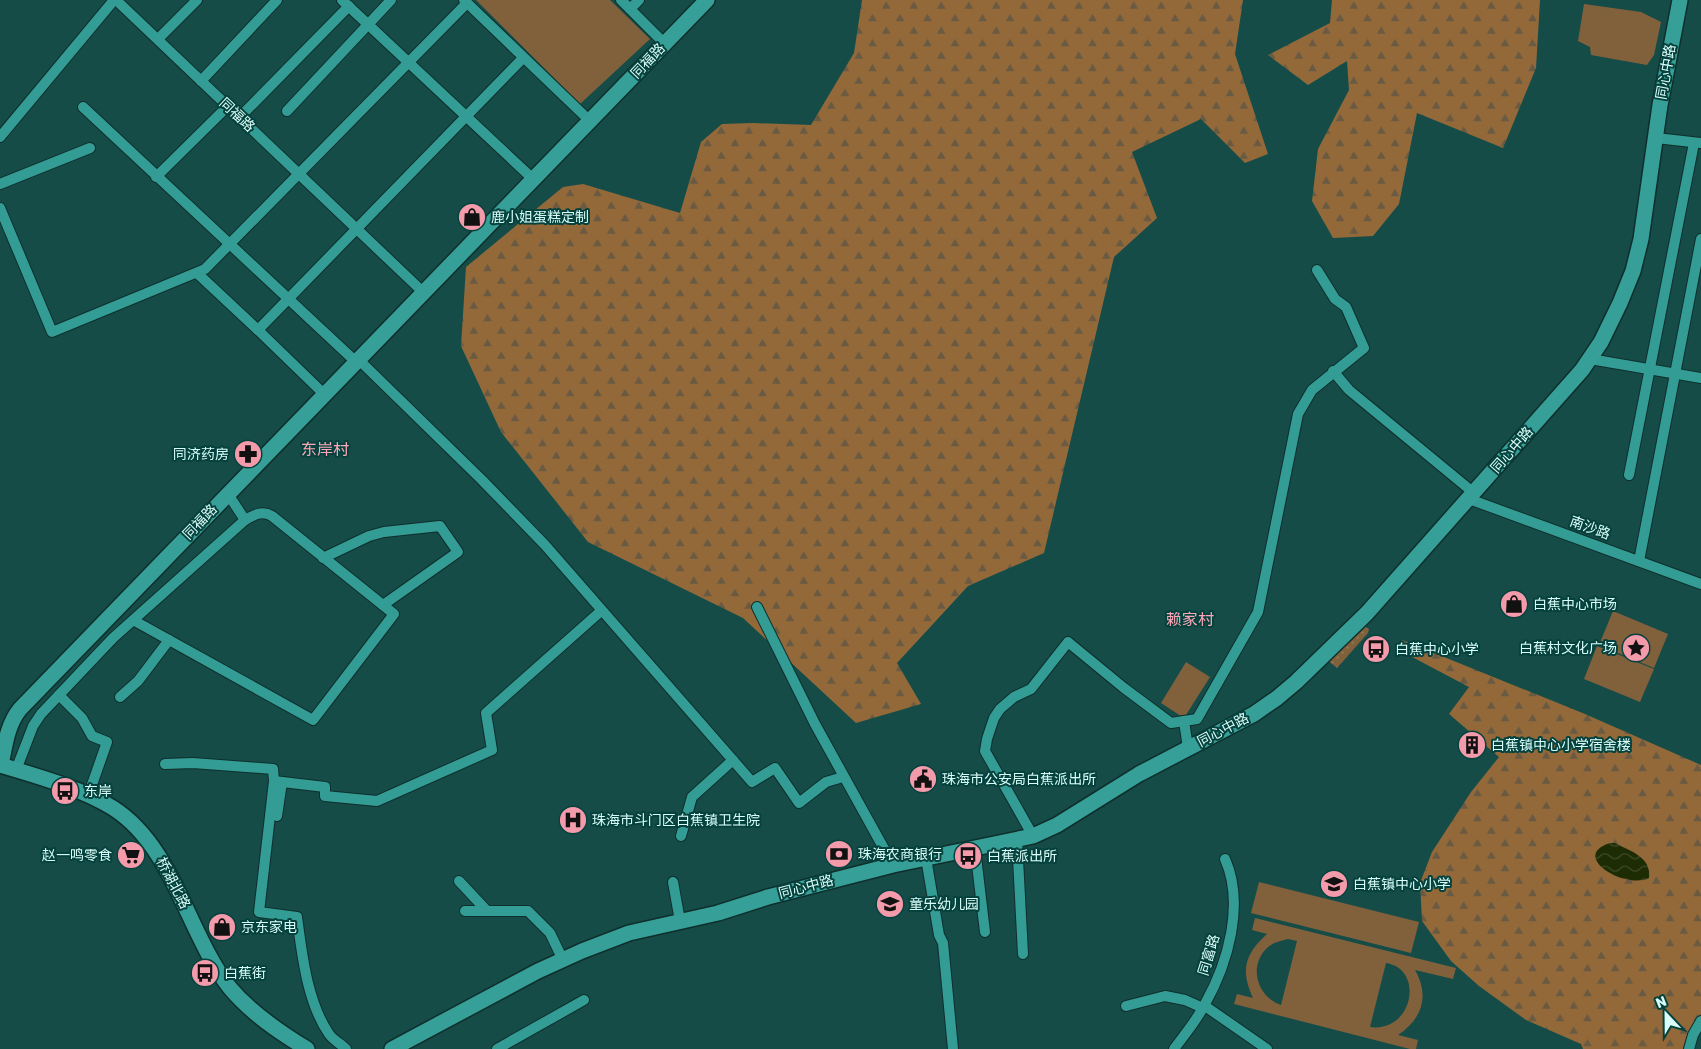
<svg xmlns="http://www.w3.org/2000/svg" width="1701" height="1049" viewBox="0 0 1701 1049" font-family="Rubik,'Noto Sans SC',sans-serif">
	<defs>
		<pattern id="grass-dots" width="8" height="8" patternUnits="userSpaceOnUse" patternTransform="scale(1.25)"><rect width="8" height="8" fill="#81603c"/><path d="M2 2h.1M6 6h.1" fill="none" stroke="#927859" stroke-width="1.8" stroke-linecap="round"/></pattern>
		<pattern id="forest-firs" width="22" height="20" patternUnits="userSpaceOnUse" patternTransform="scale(1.25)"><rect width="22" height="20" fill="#93693a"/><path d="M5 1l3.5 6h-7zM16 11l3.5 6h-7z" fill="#6a5a42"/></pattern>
		<pattern id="water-waves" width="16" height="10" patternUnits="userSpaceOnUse" patternTransform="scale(1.25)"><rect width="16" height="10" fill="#1d2c02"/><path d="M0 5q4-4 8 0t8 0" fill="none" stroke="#3d4c28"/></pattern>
	</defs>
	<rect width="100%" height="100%" fill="#154c48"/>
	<path fill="url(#grass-dots)" d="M1362,625l7,4 -1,4 -31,35 -12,-10z"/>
	<g fill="url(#forest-firs)">
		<path d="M862,0h381l-8,54 33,100 -23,9 -44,-44 -69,33 25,66 -43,39 -70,296 -76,33 -71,77 24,41 -65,19 -113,-105 -155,-76 -87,-110 -40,-86 5,-79 97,-80 20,-3 97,29 21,-71 21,-18 31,-1 58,2 43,-72z"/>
		<path d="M1332,0h208l-4,68 -33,80 -86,-35 -18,91 -26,32 -40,2 -21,-37 6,-52 31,-59 -2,-29 -39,24 -40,-30 62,-32z"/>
		<path d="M1402,640l183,74 116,51v249l-7,9 -11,26h-100l-2,-5 -55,-24 -47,-34 -28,-25 -29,-40 -2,-38 12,-31 39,-60 28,-35 -50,-43 20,-27 -72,-38z"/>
	</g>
	<g fill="#81603c" fill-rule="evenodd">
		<path d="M476,0h134l40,39 -70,65z"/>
		<path d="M1584,4l57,8 20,10 -7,33 -7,10 -56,-10 -1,-8 -12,-6z"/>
		<path d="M1613,611l55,23 -14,34 -55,-23z"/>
		<path d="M1597,646l57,23 -14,33 -56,-23z"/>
		<path d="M1186,662l24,15 -26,41 -23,-15z"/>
		<path d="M1259,882l160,40 -8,31 -160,-40z"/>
		<path d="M1255,918l201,50 -3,11 -38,-9c15,26 7,49 -17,65l20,5 -2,9h-6l-176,-45 3,-10 16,4c-13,-28 -8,-44 14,-64l-15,-4zM1288,939l9,2 -16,64c-24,-8 -33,-39 -14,-57 6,-6 14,-7 21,-9zM1386,963c39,6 27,70 -16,64z"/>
	</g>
	<path fill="url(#water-waves)" d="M1610,843h5c15,8 37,14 34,35 -24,12 -80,-22 -39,-35z"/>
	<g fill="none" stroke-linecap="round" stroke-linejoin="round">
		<defs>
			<g id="street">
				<path d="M116,0l307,292"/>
				<path d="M342,0l191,179"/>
				<path d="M464,0l126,121"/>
				<path d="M621,0l44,44"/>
				<path d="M630,9l9,-9"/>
				<path d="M158,39l39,-39"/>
				<path d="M201,81l76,-81"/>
				<path d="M83,107l272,254"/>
				<path d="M287,111l104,-111"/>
				<path d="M240,117l109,-111"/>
				<path d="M0,137l114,-137"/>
				<path d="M1656,138l45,5"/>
				<path d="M156,177l72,-71"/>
				<path d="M0,184l90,-36"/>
				<path d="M0,208l52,124 153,-63 262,-266"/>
				<path d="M197,273l61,57"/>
				<path d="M358,359l124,121 63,65 207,237 23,-14 24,35 27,-21 17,-5"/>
				<path d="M1590,359l111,19"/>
				<path d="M1333,371l16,19 125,103"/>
				<path d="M324,394l-66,-64 265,-272"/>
				<path d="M1629,475l65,-332"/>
				<path d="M228,494l17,26"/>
				<path d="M1469,499l232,85"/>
				<path d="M323,558l46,-22 15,-4 56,-6 18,26 -75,53"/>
				<path d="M1639,561l62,-322"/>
				<path d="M757,607l58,117 78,141"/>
				<path d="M59,695l23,23 10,18 15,6 -19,54"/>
				<path d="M120,697l18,-16 31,-41"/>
				<path d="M1184,721l4,27"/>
				<path d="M165,764l28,-1 80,6 1,12 -15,131 38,5c5,37 10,85 32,117 4,6 12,10 17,15"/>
				<path d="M16,770l17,-44 8,-12 72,-76 132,-118c9,-5 17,-10 27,-4l122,98 -81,106 -180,-100"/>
				<path d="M274,781l51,6v9l52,5 115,-51 -6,-37 115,-102"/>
				<path d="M277,816l5,-34"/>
				<path d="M681,836l11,-39 41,-37"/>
				<path d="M1033,836l-48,-85 2,-12 7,-21 6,-9 14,-12 17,-8 37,-47 56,46 47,35 26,-4 61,-107 40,-198 14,-24 52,-42 -18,-41 -11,-8 -18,-29"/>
				<path d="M1017,840l6,114"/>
				<path d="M975,848l10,84"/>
				<path d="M926,858l13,77 4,8 10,106"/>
				<path d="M459,881l28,30"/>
				<path d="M673,882l7,39"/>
				<path d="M465,911h63l22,22 13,27"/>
				<path d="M1126,1006l39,-10 20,4 18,8"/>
				<path d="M1205,1006l62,43"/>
				<path d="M497,1049l87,-49"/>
				<path d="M1174,1049c11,-15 23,-29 31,-45 23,-41 40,-100 20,-145"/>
				<path d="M1689,1049l4,-14 8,-14"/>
			</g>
			<g id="secondary">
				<path d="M0,765c36,11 81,23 113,43 61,39 74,125 117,180 21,25 49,44 77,61"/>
				<path d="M1,765c4,-19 6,-40 19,-56l687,-709"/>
				<path d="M392,1049l146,-78 44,-20 47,-18 89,-20 50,-16 125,-32 140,-29 24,-11 82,-51 115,-60 23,-16 19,-16 71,-69 215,-243 19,-28 19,-39 13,-32 8,-32 19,-134 20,-105"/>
			</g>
		</defs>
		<use href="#street" stroke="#0f2f2c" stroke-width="12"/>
		<use href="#secondary" stroke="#0f2f2c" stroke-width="18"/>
		<use href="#street" stroke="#339c94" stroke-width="10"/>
		<use href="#secondary" stroke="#36a098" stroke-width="15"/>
	</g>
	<defs>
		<symbol id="shop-disc" viewBox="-11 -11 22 22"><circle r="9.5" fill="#f39aab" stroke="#05413d"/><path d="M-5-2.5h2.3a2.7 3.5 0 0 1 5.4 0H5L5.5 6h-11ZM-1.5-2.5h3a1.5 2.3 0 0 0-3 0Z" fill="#111"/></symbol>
		<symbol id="pharmacy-disc" viewBox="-11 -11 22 22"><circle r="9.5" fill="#f39aab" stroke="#05413d"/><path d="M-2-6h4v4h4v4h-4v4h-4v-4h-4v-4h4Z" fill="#111"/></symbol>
		<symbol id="sight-disc" viewBox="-11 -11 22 22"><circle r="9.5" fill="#f39aab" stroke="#05413d"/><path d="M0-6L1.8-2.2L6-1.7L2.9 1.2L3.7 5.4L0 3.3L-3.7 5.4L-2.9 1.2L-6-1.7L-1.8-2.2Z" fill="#111"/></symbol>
		<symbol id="bus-disc" viewBox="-11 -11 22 22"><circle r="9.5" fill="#f39aab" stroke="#05413d"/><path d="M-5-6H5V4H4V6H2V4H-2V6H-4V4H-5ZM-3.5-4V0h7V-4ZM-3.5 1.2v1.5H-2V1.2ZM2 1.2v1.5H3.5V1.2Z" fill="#111"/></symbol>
		<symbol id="building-disc" viewBox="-11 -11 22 22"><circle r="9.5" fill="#f39aab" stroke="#05413d"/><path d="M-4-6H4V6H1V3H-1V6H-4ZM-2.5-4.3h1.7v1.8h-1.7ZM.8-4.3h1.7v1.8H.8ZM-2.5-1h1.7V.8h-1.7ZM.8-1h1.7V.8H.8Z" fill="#111"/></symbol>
		<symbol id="civic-disc" viewBox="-11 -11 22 22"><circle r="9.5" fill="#f39aab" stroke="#05413d"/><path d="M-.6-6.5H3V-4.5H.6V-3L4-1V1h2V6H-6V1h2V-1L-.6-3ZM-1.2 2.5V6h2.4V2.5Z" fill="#111"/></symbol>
		<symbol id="hospital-disc" viewBox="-11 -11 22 22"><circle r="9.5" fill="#f39aab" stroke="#05413d"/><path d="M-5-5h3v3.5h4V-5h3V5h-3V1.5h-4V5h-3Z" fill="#111"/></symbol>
		<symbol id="bank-disc" viewBox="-11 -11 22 22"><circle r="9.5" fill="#f39aab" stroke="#05413d"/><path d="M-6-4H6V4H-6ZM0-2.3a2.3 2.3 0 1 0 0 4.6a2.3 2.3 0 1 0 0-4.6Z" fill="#111"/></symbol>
		<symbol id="supermarket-disc" viewBox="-11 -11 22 22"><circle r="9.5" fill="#f39aab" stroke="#05413d"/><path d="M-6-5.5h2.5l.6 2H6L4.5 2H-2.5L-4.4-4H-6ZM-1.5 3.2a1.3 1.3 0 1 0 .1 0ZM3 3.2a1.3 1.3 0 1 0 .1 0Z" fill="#111"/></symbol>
		<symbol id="school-disc" viewBox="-11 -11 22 22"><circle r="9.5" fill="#f39aab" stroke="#05413d"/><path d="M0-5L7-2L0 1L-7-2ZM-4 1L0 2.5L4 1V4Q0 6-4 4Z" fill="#111"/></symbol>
	</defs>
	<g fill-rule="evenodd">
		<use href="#shop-disc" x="456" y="201" width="32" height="32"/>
		<use href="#pharmacy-disc" x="232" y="438" width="32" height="32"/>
		<use href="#shop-disc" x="1498" y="588" width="32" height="32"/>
		<use href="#sight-disc" x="1620" y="632" width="32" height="32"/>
		<use href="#bus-disc" x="1360" y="633" width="32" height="32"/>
		<use href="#building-disc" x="1456" y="729" width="32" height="32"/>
		<use href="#civic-disc" x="907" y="763" width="32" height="32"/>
		<use href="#bus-disc" x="49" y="775" width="32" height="32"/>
		<use href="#hospital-disc" x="557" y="804" width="32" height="32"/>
		<use href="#bank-disc" x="823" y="838" width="32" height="32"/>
		<use href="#supermarket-disc" x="115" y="839" width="32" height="32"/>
		<use href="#bus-disc" x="952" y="840" width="32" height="32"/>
		<use href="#school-disc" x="1318" y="868" width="32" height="32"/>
		<use href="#school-disc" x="874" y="888" width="32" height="32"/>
		<use href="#shop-disc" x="206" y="911" width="32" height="32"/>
		<use href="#bus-disc" x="189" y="957" width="32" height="32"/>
	</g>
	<g text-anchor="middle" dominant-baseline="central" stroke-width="4" stroke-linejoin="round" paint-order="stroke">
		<g font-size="14" fill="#d9fef9" stroke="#05413d">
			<text transform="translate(648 61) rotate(-46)">同福路</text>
			<text transform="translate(1666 72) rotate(-80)">同心中路</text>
			<text transform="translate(237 115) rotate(43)">同福路</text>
			<text transform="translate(1512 450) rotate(-49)">同心中路</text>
			<text transform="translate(200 522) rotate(-46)">同福路</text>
			<text transform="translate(1590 528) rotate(20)">南沙路</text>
			<text transform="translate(1223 730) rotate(-28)">同心中路</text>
			<text transform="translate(173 883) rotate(62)">桥湖北路</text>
			<text transform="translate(806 887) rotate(-15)">同心中路</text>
			<text transform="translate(1209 955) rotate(-73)">同富路</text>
		</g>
		<g font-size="14" fill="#d9fef9" stroke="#05413d" text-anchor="start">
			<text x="491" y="217">鹿小姐蛋糕定制</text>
			<text x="229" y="454" text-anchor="end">同济药房</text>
			<text x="1533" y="604">白蕉中心市场</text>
			<text x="1617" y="648" text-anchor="end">白蕉村文化广场</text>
			<text x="1395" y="649">白蕉中心小学</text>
			<text x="1491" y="745">白蕉镇中心小学宿舍楼</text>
			<text x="942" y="779">珠海市公安局白蕉派出所</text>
			<text x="84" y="791">东岸</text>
			<text x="592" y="820">珠海市斗门区白蕉镇卫生院</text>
			<text x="858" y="854">珠海农商银行</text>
			<text x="112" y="855" text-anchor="end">赵一鸣零食</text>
			<text x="987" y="856">白蕉派出所</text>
			<text x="1353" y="884">白蕉镇中心小学</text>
			<text x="909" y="904">童乐幼儿园</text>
			<text x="241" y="927">京东家电</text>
			<text x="224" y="973">白蕉街</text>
		</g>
		<g font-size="16" fill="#fca8b8" stroke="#05413d">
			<text x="325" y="449">东岸村</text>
			<text x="1190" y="619">赖家村</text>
		</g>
	</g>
	<g transform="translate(1666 1014) rotate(338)" stroke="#05413d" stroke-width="4" paint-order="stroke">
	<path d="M0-4L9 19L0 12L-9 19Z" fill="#d9fef9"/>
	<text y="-8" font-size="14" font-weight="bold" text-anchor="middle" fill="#d9fef9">N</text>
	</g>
</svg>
